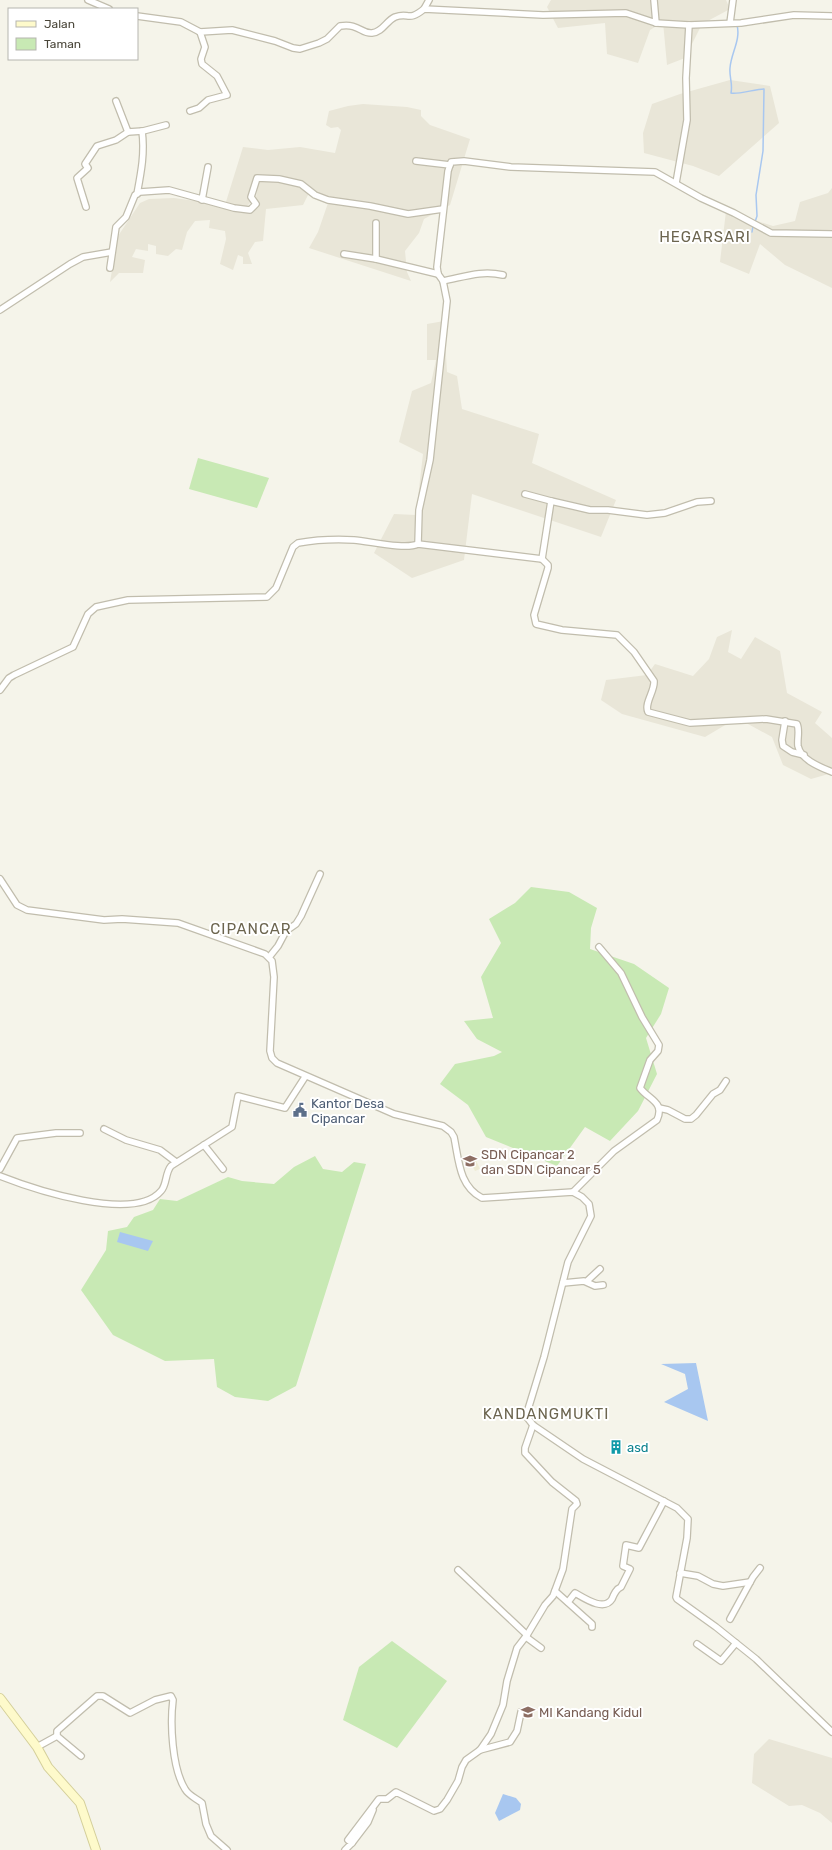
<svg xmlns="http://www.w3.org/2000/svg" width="832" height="1850" viewBox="0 0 832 1850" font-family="Rubik,sans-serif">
	<rect width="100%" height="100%" fill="#f5f4ea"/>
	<g fill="#e9e6d8">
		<path d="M551,0h175l4,9 -28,15 -17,34 -18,7 -4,-43 -13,8 -12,33 -31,-9 -2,-31 -47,5 -11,-21z"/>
		<path d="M730,80l40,6 9,37 -60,53 -26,-10 -49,-13 -1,-20 9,-29 28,-10z"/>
		<path d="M363,104l44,3 14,3v6l9,9 40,14 -20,66 -26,14 -5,14 -14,18 2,21 4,9 -102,-33 9,-16 10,-29 -30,-21 -29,-7 -13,4 -6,13 2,9 -6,6 -14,-2 15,4 9,-12 3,-18 21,1 20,7 9,6 -6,12 -37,4 -3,32 -8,1 -7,11 4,11h-9v-7l-5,-2 -5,15 -13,-6 6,-25 -1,-8 -16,-3 1,-8 -15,1 -8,11 -5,18 -6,-1 -8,7 -12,-2v-8l-8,-2v7l-12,-2 -4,8 13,3 -2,13h-24l-9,9 8,-46 22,-33 9,-4 25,-1 51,7 18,-58 25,3 32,-3 35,6 6,-23 -3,-3 -7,1 -5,-3 3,-14 19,-5z"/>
		<path d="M832,188v100l-47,-23 -25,-21 -11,30 -29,-12 6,-51 47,15 22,-5 5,-19 28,-9z"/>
		<path d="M444,321l3,51 10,4 5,33 77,25 -7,29 84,37 -15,37 -129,-43 -8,66 -52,18 -38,-25 20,-39 22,1 7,-61 -24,-12 13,-51 19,-8 5,-23h-9v-36z"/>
		<path d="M732,630l-4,22 13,7 14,-22 25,14 7,42 35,19 -7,11 17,15v35l-21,6 -28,-14 -11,-28 -35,-19 -32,19 -83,-23 -21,-14 5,-20 41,-5 8,-11 38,12 16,-17 8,-22z"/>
		<path d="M769,1739l63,19v65l-12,-10 -18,-8 -13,1 -37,-23 2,-29z"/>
	</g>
	<path fill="#eeebd4" d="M473,1154l7,15 -5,2 -4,-8 -5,2 -3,-7z"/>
	<g fill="#c8e9b4">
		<path d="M198,458l71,20 -12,30 -68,-19z"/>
		<path d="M531,887l38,5 28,16 -6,20 -1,21 44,15 35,24 -8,26 -15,24 11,36 -19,37 -28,30 -25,-14 -28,39 -71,-29 -18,-32 -28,-21 15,-20 39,-8 8,-4 -25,-13 -13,-18 29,-3 -12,-41 20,-34 -12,-24 26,-16z"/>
		<path d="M315,1156l8,13 19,3 12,-10 12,2 -70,222 -28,15 -33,-4 -18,-10 -3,-28 -49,2 -52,-26 -32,-45 25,-40 2,-19 19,-4 7,-10 19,-7 7,-11 17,2 51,-24 14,4 32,3 20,-17z"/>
		<path d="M392,1641l55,40 -50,67 -54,-28 16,-53z"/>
	</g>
	<g fill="#a8c7f0">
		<path d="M120,1232l33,9 -5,10 -31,-9z"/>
		<path d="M696,1363l12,58 -44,-19 24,-13 -3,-15 -24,-10z"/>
		<path d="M503,1794l13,4 5,6 -1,6 -21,11 -4,-8z"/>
	</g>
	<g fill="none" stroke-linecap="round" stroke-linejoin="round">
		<g stroke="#a8c7f0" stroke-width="1.5">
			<path d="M737,25c4,15 -6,28 -7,43 -1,8 3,16 1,25 5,2 25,-4 33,-4l-1,62 -7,44 1,21 -2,6"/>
			<path d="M752,232l1,-6"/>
		</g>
		<defs>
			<g id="street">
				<path d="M88,0l21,9"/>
				<path d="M424,9l5,-9"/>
				<path d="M137,16l44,6 19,10 32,-2 43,11 18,7 7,1 19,-6 8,-4 13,-13c19,-3 21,8 32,7 11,-1 14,-12 23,-16 14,-5 13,5 29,-8l119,6 83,-2 30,10 -2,-23"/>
				<path d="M656,23l33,2 52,-2 53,-8 38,1"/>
				<path d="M730,23l3,-23"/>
				<path d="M116,101l12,31 15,-1 23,-6"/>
				<path d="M190,111l9,-3 9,-8 19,-5 -10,-19 -15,-12 -1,-5 4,-12 -5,-15"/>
				<path d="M416,161l34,4"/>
				<path d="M676,183l11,-63 -1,-42 3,-53"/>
				<path d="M137,194c4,-21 8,-41 5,-63"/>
				<path d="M202,200l6,-33"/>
				<path d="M86,207l-9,-29 11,-10 -3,-4 12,-18 19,-6 12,-8"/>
				<path d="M344,254l32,5 62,15"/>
				<path d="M376,259v-36"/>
				<path d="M110,268l6,-41 10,-10 9,-22 5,-3 29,-2 65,18 16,2 6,-6 -5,-7 6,-19 22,1 22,5 14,11 13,5 42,6 38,8 35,-5"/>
				<path d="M443,281c21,-4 38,-11 60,-6"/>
				<path d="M0,310l70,-46 13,-7 29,-5"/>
				<path d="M525,494l26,7"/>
				<path d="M418,544l1,-34 11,-50 17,-159 -4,-20 -5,-7 -1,-7 11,-96 3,-9 13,-1 47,6 144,5 46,26 33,15 37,20 61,1"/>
				<path d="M542,559l9,-58 39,9h18l39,5 18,-2 32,-11 14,-1"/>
				<path d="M0,690l9,-12 5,-3 59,-28 15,-33 8,-7 32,-7 139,-3 9,-9 17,-41 5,-4c17,-3 38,-4 56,-3 15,1 51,10 64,4l124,15 6,6v3l-14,47 2,9 26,6 55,5 17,17 20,29c1,10 -10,22 -6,31l42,11 76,-4 31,5c3,6 0,15 1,22 3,14 22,21 34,26"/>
				<path d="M785,721l-3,19 1,6 9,6 12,3"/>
				<path d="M0,879l17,26 10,5 77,10 18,-1 56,4 87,31 7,7 2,16 -4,74 2,7 5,5 117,51 49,12 8,6 3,5c5,24 5,49 28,61l91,-6 9,5 7,7 2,12 -23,46 -24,95 -18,59 7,9 50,34 94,49 11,11 -1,19 -11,59 1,2 39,28 40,32 76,73"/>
				<path d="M270,956l8,-10 8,-15 10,-7 5,-8 19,-42"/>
				<path d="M659,1108l9,2 17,9h6l5,-4 17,-21 7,-4 6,-9"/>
				<path d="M104,1129l22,11 34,10 16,12"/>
				<path d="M204,1145l19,24"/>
				<path d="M0,1169l17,-31 39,-5h24"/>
				<path d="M0,1176c33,13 134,47 161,15 6,-6 4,-18 10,-25l61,-39 6,-31 47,12 20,-31"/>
				<path d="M573,1192l41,-41 43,-31c8,-18 -8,-20 -17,-32l10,-28 8,-9 1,-6 -17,-28 -21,-44 -22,-26"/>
				<path d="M587,1281l13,-12"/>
				<path d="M563,1283l21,-2 11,5 8,-1"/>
				<path d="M458,1570l69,65"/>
				<path d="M680,1573l18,3 15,8 10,2 27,-4"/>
				<path d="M555,1591l37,33v3"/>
				<path d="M568,1602l7,-9c9,5 29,19 37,6 2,-5 4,-10 9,-12l9,-18 -7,-3 3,-21 13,3 25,-47"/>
				<path d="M730,1619l23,-42 7,-9"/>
				<path d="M526,1637l15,11"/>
				<path d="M697,1644l24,17 15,-18"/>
				<path d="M37,1747l20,-11"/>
				<path d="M480,1750l30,-8 7,-11 4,-19"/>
				<path d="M81,1756l-24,-20v-5l40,-35h6l27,17 25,-13 16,-4 2,4c-3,24 -1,68 12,89 4,7 11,9 17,14l4,21 5,12 16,14"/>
				<path d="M352,1843l16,-21 5,-12"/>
				<path d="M345,1850l7,-7 -4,-3 31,-41h8l9,-7 38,19 6,-2 7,-9 11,-19 4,-14 4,-7 14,-10 11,-16 12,-29 4,-24 10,-33 10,-13 18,-30 8,-9 10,-27 9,-60 5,-5 -1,-3 -24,-19 -27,-29v-5l8,-23"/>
			</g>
			<path id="secondary" d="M0,1698l37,49 11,20 32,36 16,47"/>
		</defs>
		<use href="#street" stroke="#c1bdad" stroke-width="8"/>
		<use href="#secondary" stroke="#d4cf9a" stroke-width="10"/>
		<use href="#street" stroke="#fff" stroke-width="5.5"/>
		<use href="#secondary" stroke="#fefacb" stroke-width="8"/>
	</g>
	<defs>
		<symbol id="civic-bare" viewBox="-9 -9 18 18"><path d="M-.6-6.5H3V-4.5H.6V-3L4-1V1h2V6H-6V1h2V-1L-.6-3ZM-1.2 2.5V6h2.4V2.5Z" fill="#5c6f8a" stroke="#fff" stroke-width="2.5" paint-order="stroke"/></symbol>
		<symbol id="school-bare" viewBox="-9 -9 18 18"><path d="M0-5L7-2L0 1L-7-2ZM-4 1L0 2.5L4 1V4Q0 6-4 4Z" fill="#8d6e63" stroke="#fff" stroke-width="2.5" paint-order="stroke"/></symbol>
		<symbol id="building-bare" viewBox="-9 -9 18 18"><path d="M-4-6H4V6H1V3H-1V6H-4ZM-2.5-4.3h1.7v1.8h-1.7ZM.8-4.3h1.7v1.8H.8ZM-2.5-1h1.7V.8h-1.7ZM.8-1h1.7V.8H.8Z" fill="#0f9aa8" stroke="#fff" stroke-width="2.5" paint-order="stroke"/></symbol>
	</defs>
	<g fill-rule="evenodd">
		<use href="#civic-bare" x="290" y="1100" width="20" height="20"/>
		<use href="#school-bare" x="460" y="1151" width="20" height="20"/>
		<use href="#building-bare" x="606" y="1437" width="20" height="20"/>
		<use href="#school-bare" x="518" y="1702" width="20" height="20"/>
	</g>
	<g text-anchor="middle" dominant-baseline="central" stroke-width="4" stroke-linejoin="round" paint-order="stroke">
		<g font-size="13" fill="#4e5e75" stroke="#fff" text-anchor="start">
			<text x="311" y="1103">Kantor Desa<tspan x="311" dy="15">Cipancar</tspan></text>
		</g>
		<g font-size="13" fill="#785e54" stroke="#fff" text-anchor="start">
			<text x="481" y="1154">SDN Cipancar 2<tspan x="481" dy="15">dan SDN Cipancar 5</tspan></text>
			<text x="539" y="1712">MI Kandang Kidul</text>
		</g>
		<g font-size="13" fill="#0d838f" stroke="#fff" text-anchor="start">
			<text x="627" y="1447">asd</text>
		</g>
		<g font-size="15" letter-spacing="1" fill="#6c654f" stroke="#fff">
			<text x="705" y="237">HEGARSARI</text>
			<text x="251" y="929">CIPANCAR</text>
			<text x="546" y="1414">KANDANGMUKTI</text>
		</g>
	</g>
	<rect x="8" y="8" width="130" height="52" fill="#ffffff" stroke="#b6b5af"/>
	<rect x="16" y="21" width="20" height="6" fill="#fefacb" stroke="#b6b5af"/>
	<text x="44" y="28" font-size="12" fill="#494538">Jalan</text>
	<rect x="16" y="38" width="20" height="12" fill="#c8e9b4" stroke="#b6b5af"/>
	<text x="44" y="48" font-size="12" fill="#494538">Taman</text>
</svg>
